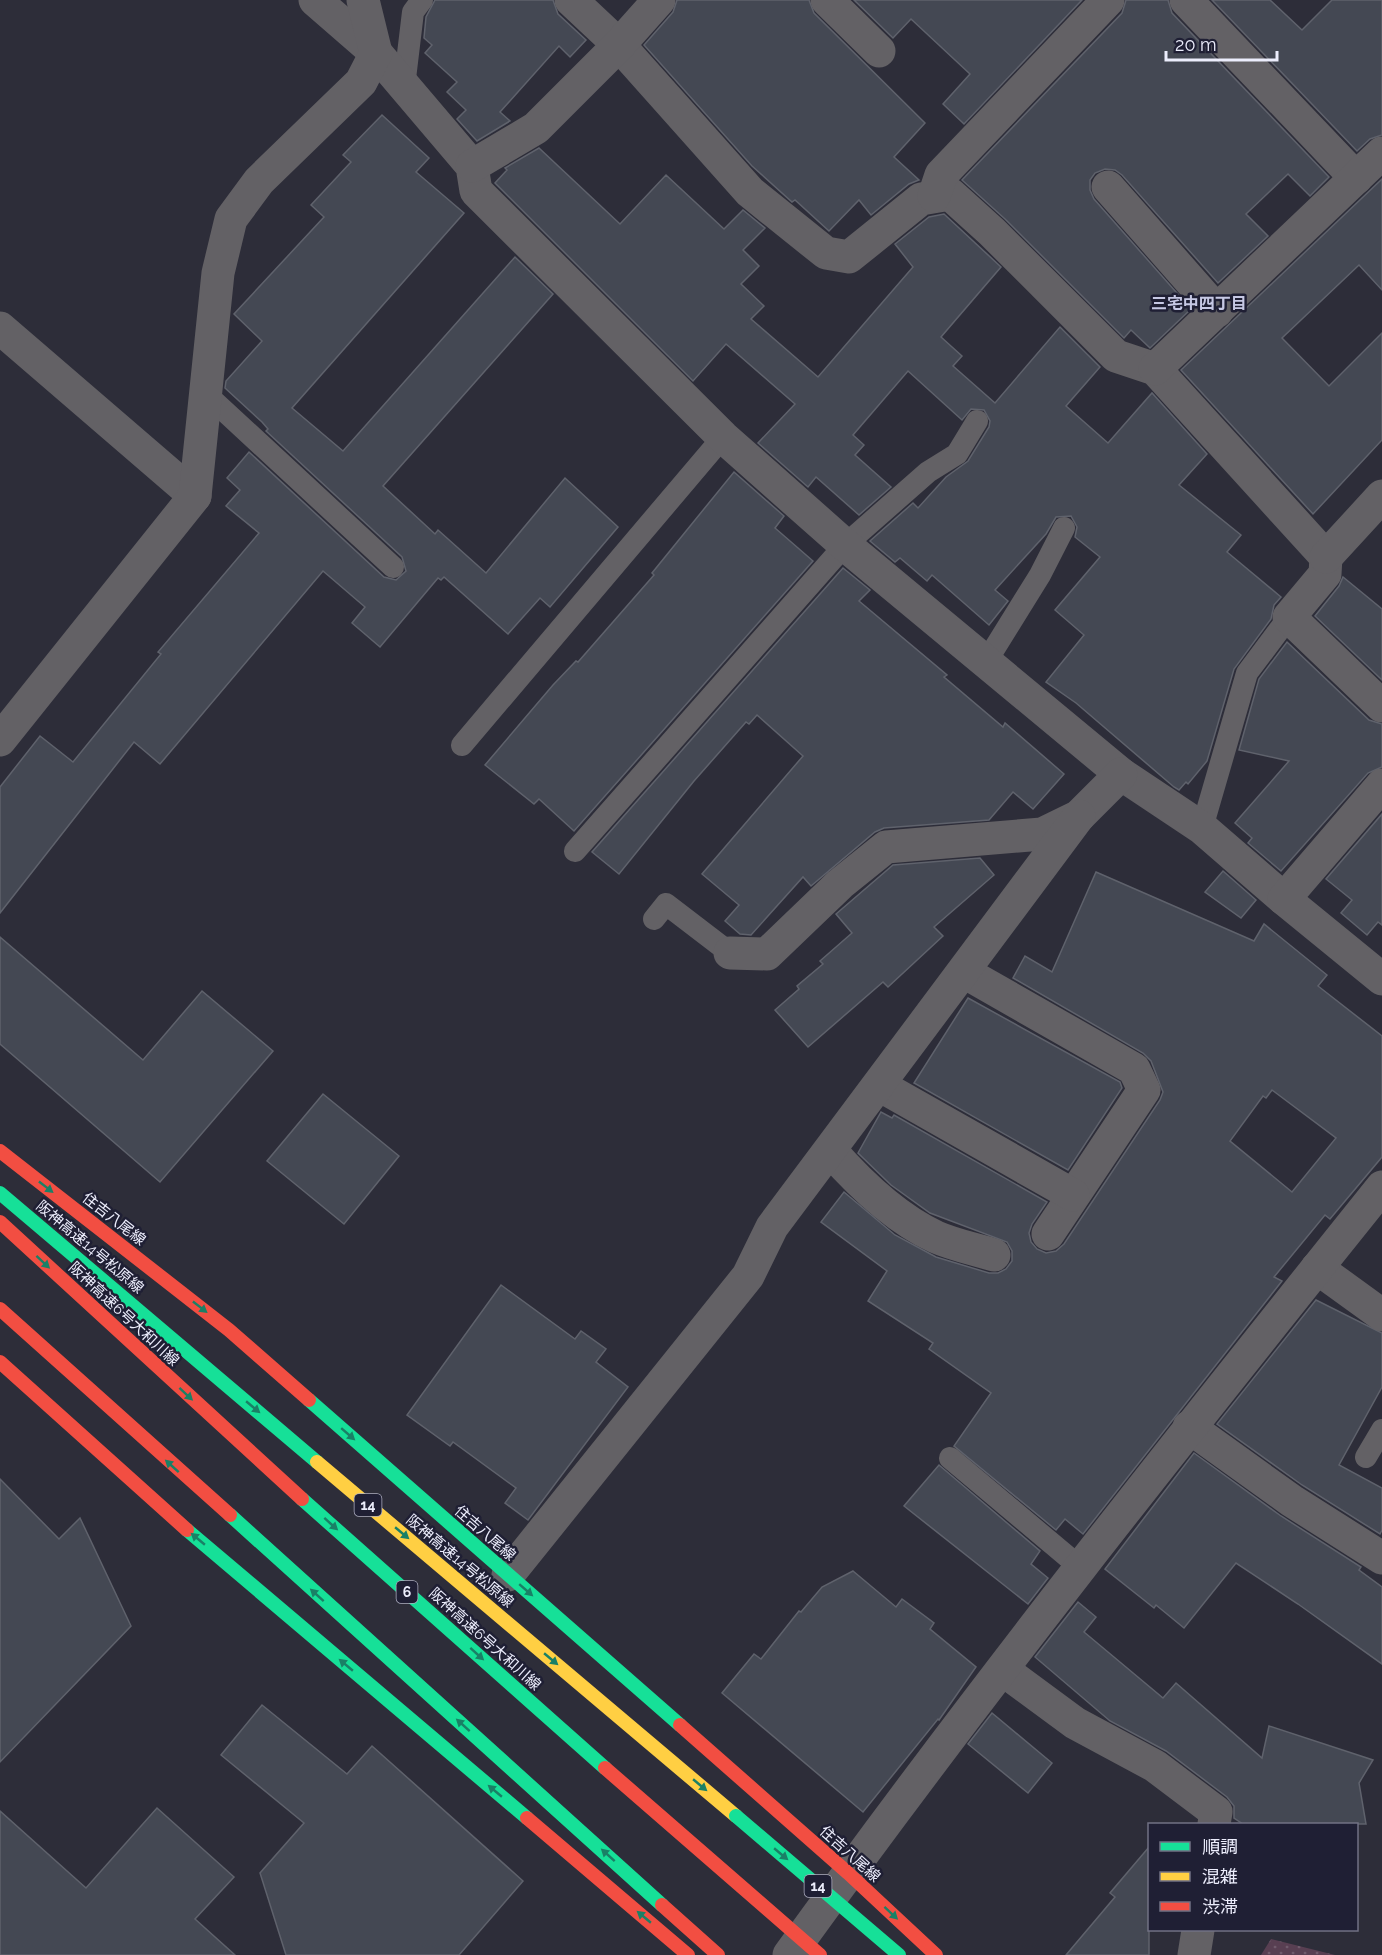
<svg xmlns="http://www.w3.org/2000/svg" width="1382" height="1955" viewBox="0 0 1382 1955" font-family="Raleway,'Noto Sans JP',sans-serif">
	<defs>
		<pattern id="park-dots" width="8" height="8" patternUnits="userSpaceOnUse" patternTransform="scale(1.5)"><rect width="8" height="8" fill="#583f52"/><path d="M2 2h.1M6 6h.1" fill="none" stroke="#705b6c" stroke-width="1.8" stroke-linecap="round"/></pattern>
	</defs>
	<rect width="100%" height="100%" fill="#2d2d39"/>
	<path fill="url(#park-dots)" d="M1271,1939l64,16h-74z"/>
	<g fill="#444853" stroke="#5f626c" stroke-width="1.5" fill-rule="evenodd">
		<path d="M435,0h118l5,14 28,26 -16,17 -11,-11 -59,66 10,9 -33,20 -20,-22 9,-9 -19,-18 10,-10 -32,-29 7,-8 -8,-7 2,-21z"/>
		<path d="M677,0h132l5,13 111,110 -31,34 25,23 -10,4 -38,31 -12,-15 -30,31 -34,-31 -3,2 -40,-36 -108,-121 29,-33z"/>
		<path d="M854,0h228l-118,124 -21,-20 27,-30 -59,-55 -18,19z"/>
		<path d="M1126,0h42l4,13 157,164 -19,19 -22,-22 -42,40 22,22 -50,47 -96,-108 -7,-5 -10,-1 -10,4 -5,7v10l4,9 97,110 -41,39 -19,-18 -7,8 -119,-119 -43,-39 160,-167z"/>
		<path d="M1212,0h58l32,30 30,-30h50v135l-12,4 -13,12z"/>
		<path d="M382,115l47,43 -13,14 48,41 -172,195 51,43 172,-194 38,37 -170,192 52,48 3,-4 48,43 79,-95 53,49 -68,80 -10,-9 -32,36 -64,-57 -3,3 -3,-2 -58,69 -28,-24 13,-16 -42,-36 -163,193 -26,-22 -134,171v-126l40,-51 33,26 88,-108 -3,-2 101,-119 -33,-27 14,-16 -13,-12 22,-26 135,125 12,3 10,-9 -4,-14 -136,-126 2,-2 -6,-7 -37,-34 1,-7 36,-40 -28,-27 90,-97 -13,-12 40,-43 -8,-7z"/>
		<path d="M539,148l81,76 46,-49 58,54 19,-19 22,18 -22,22 16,16 -18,18 23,22 -13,13 67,58 95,-110 -18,-23 34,-27 15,-3 57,53 -60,70 21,19 -9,10 42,37 65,-76 40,40 -34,39 42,37 44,-50 55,61 -28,31 62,50 -14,17 54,45 -7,8 -3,14 -37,50 -27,92 -19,23 -2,-2 -7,8 -5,-3 -98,-84 -30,-21 38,-47 -29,-25 45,-53 -25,-20 2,-10 -6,-11 -15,1 -10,17 -51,56 13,11 -19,24 -57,-50 -5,6 -27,-23 -5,4 -25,-21 43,-38 5,5 28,-31 22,-16 21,-34 1,-6 -6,-11 -13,-1 -9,11 -54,-49 -55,64 11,10 -9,10 36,32 -32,28 -43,-38 -8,10 -50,-44 37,-39 -69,-60 -33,37 -198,-198 12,-13 -2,-2z"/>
		<path d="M1382,179v111l-23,-25 -77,73 47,48 53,-53v107l-69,74 -132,-144z"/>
		<path d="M734,472l50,44 -9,12 38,33 -239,270 -35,-32 -5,5 -49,-39 68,-80 23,-24 2,1 76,-87 -2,-2z"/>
		<path d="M843,568l27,22 -11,11 88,74 -3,2 59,50 2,-4 59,51 -31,35 -20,-17 -24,28 -105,8 -9,4 -64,54 -8,-9 -52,58 -11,-1 -15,-13 14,-16 -37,-31 101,-118 -46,-41 -8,9 -3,-2 -52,59 -75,93 -27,-22z"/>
		<path d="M1343,577l39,32v71l-67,-64 24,-30z"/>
		<path d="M1287,642l82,78 13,4v43l-14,6 -87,98 -33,-28 4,-5 -17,-15 54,-62 -50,-11 20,-71z"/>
		<path d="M1382,814v111l-4,-3 -11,13 -26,-22 11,-13 -26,-21z"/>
		<path d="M980,858l14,17 -60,52 9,9 -55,51 -5,-5 -75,65 -33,-37 24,-21 -2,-3 26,-22 -3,-3 32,-28 -16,-19 57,-49z"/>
		<path d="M1223,871l33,29 -15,18 -36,-26z"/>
		<path d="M1096,872l158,69 10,-17 63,51 -9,11 64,50v121l-52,62 -5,-4 -51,62 8,4 -199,253 -18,-15 -9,11 -102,-84 37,-53 -62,-44 4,-6 -65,-42 19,-30 -66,-49 23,-30 51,43 41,22 53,16h9l8,-4 6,-8v-10l-5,-9 -77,-29 -39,-28 -33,-32 23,-41 11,6 2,-3 153,87 -15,22 -3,9 2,9 6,7 9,4 10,-2 8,-7 96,-144 3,-8 -12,-31 -8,-8 -130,-75 12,-22 27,16zM1272,1090l64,48 -44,54 -62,-51 33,-45 3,2z"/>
		<path d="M0,937l143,123 59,-69 71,60 -113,131 -160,-138z"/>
		<path d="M968,998l152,84 2,6 -54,82 -154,-87z"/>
		<path d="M323,1094l76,62 -55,68 -77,-63z"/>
		<path d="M501,1285l74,54 6,-8 25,18 -10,13 32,25 -100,133 -23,-17 11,-15 -63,-46 -3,4 -43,-31z"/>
		<path d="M1316,1300l66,33v54l-43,78 43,23v42l-2,4 -78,-49 -85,-61z"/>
		<path d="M1194,1453l87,63 80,51 -2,3 23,17v77l-84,-60 -62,-41 -52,65 -28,-23 -2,3 -49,-39z"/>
		<path d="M939,1465l101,86 -9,13 17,14 -20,26 -124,-98z"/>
		<path d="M0,1479l59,60 21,-21 51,108 -131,136z"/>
		<path d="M853,1571l43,36 6,-8 32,24 -4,6 46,38 -37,53 -1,-1 -75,93 -141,-119 32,-39 7,5 38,-48 2,1 21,-25z"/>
		<path d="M1078,1602l18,15 -12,15 79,66 13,-15 86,75 7,-32 104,34 -14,23 7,41h-123l-9,-6v-12l-7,-9 -61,-46 -56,-30 -75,-64z"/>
		<path d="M262,1705l85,69 25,-28 151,135 -64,74h-173l-26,-82 44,-50 -83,-68z"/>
		<path d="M992,1713l60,50 -24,30 -60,-49z"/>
		<path d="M157,1808l77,69 -39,42 40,36h-235v-144l86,77z"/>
		<path d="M1149,1847v108h-83l49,-58 -5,-4z"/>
	</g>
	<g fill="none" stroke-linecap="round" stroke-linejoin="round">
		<g stroke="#636165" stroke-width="22">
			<path d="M404,87l9,-75 9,-12"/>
			<path d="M205,393l188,174"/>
			<path d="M986,662l54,-87 24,-47"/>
			<path d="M462,745l261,-308"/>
			<path d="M1202,828l45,-155 42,-56"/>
			<path d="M575,851l270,-306 83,-73 29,-18 20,-33"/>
			<path d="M654,919l12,-15 64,49"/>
			<path d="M1366,1457l16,-27"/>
			<path d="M950,1458l131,110"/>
		</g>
		<g stroke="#636165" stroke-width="33">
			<path d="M315,0l61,53 96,113 4,25 247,246 122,108 276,229 81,54 82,71"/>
			<path d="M571,0l48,45 131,147 76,61 23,4 72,-58 29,-5 42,38 124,124 39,13 171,188 -1,17 -36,43 93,89"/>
			<path d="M827,0l52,51"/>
			<path d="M1186,0l170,178"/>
			<path d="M472,166l64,-38 83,-83 40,-45"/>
			<path d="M1108,187l109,124"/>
			<path d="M934,196l7,-21 167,-175"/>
			<path d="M0,328l195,168"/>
			<path d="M1155,369l227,-216"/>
			<path d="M1326,557l56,-61"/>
			<path d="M0,740l195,-244 23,-223 13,-54 28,-38 102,-99 15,-29 -13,-53"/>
			<path d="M1382,785l-98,114 98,80"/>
			<path d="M730,953l37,1 73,-70 46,-37 156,-13 37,-18 42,-42"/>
			<path d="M964,972l170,97 10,21 -96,144"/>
			<path d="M879,1085l194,110"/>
			<path d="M831,1151c29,33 64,67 105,86 18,8 39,12 58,18"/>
			<path d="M1317,1268l65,47"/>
			<path d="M1189,1427l103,74 90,57"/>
			<path d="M508,1575l240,-299 24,-49 307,-411"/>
			<path d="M1003,1670l72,53 80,43 61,46 -2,12"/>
			<path d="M789,1955c189,-262 391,-516 593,-768"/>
			<path d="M1194,1955l4,-25"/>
		</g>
		<g stroke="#16e098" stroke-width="14">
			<path d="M0,1193l317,269"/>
			<path d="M309,1400l371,325"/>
			<path d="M230,1515l432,390"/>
			<path d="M187,1530l340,288"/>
		</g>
		<path stroke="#ffcf43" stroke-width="14" d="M317,1462l419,354"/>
		<g stroke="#f24e42" stroke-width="14">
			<path d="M0,1151l229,179 80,70"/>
			<path d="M0,1309l230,206"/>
			<path d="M0,1362l187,168"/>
			<path d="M680,1725l168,148 88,82"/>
			<path d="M527,1818l161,137"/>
			<path d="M662,1905l56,50"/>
		</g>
		<g stroke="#16e098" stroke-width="14">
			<path d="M302,1499l303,269"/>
			<path d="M736,1816l163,139"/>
		</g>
		<g stroke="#f24e42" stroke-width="14">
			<path d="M0,1222l302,277"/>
			<path d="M605,1768l215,187"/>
		</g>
	</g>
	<defs><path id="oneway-solid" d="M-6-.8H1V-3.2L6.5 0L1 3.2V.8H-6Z" transform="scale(1.5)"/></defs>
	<g fill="#1a8066">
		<use href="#oneway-solid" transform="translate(46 1187) rotate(38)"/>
		<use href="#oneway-solid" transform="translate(43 1262) rotate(43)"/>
		<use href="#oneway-solid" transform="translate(200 1307) rotate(38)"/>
		<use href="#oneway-solid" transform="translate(186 1394) rotate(43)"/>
		<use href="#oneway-solid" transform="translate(253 1407) rotate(40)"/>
		<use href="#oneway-solid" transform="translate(348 1434) rotate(41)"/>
		<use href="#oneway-solid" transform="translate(172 1466) rotate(-138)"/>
		<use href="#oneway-solid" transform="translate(331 1524) rotate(42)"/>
		<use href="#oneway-solid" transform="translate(402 1533) rotate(40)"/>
		<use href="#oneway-solid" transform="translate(198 1539) rotate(-140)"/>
		<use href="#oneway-solid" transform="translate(526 1590) rotate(41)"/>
		<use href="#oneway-solid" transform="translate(317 1595) rotate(-138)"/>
		<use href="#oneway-solid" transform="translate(477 1654) rotate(42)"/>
		<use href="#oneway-solid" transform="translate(551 1659) rotate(40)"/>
		<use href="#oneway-solid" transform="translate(346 1665) rotate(-140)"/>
		<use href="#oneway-solid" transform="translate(463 1725) rotate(-138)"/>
		<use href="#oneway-solid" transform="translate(700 1785) rotate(40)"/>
		<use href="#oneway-solid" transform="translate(495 1791) rotate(-140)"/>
		<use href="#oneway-solid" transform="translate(781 1854) rotate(40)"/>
		<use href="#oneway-solid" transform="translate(608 1855) rotate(-138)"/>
		<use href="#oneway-solid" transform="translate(891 1913) rotate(43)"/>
		<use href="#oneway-solid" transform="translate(644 1917) rotate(-140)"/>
	</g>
	<g text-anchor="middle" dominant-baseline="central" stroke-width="5" stroke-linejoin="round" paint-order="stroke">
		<g fill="#1f1f34" stroke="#aeafc0" stroke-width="1.5">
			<rect x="354.5" y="1494" width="27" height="22" rx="4.5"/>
			<rect x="396.5" y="1581" width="21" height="22" rx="4.5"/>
			<rect x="804.5" y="1875" width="27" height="22" rx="4.5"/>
		</g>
		<g font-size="14" font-weight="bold" fill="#ecedfc">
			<text x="368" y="1505">14</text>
			<text x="407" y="1592">6</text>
			<text x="818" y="1886">14</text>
		</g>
		<g font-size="15" fill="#ecedfc" stroke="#1f1f34">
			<text transform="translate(114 1219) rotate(38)">住吉八尾線</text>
			<text transform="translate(90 1247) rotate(40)">阪神高速14号松原線</text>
			<text transform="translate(124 1314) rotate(43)">阪神高速6号大和川線</text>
			<text transform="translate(485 1533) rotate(41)">住吉八尾線</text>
			<text transform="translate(460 1561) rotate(40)">阪神高速14号松原線</text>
			<text transform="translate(485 1639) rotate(42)">阪神高速6号大和川線</text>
			<text transform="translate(850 1854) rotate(42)">住吉八尾線</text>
		</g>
		<g font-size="16" font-weight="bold" fill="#c6c8e4" stroke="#1f1f34">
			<text x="1199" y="303">三宅中四丁目</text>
		</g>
	</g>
	<rect x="1148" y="1823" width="210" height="108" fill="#1f1f34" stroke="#717184" stroke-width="1.5"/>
	<rect x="1160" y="1842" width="30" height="9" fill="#16e098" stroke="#717184" stroke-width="1.5"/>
	<text x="1202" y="1853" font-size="18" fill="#ecedfc">順調</text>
	<rect x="1160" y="1872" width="30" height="9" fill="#ffcf43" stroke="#717184" stroke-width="1.5"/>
	<text x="1202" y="1883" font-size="18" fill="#ecedfc">混雑</text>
	<rect x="1160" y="1902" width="30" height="9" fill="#f24e42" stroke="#717184" stroke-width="1.5"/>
	<text x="1202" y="1913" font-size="18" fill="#ecedfc">渋滞</text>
	<path d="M1166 51v9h111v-9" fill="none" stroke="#ecedfc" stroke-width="3"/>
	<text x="1175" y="51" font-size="18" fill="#ecedfc" stroke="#1f1f34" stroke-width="4.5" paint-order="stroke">20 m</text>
</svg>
